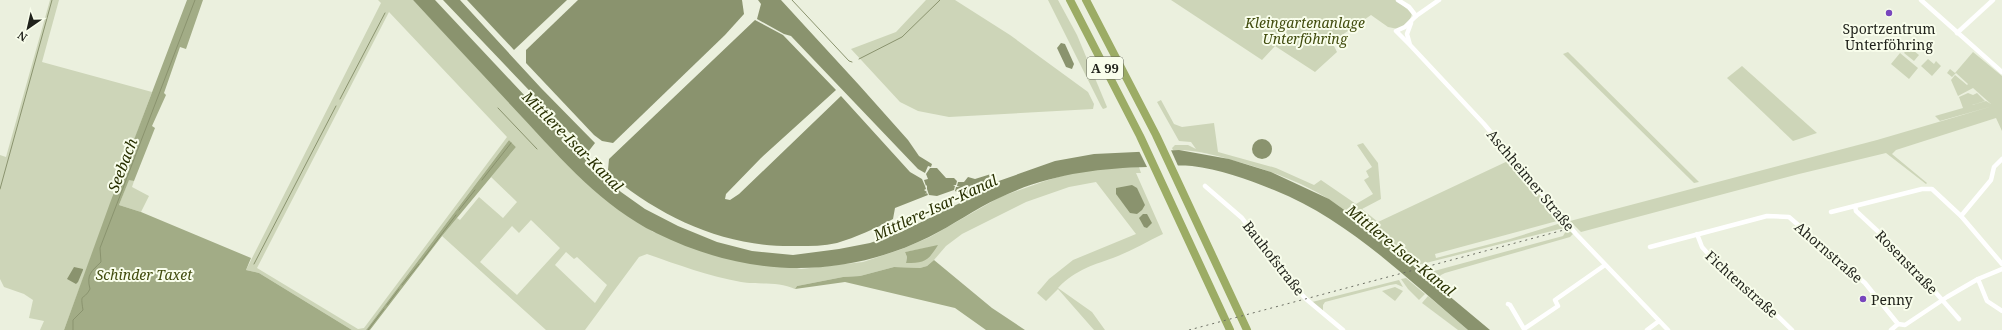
<svg xmlns="http://www.w3.org/2000/svg" width="2002" height="330" viewBox="0 0 2002 330" font-family="'Noto Serif',serif">
	<rect width="100%" height="100%" fill="#ebf0de"/>
	<g fill="#cdd5b8" fill-rule="evenodd">
		<path d="M50,0h9l-17,62 110,30 -88,238h-24l4,-9 -15,-3 4,-18 -9,-6 -20,-7 -4,-8v-124l6,2z"/>
		<path d="M378,0h35l168,178 72,54 148,37 62,-7 39,-13 28,-12 70,-40 45,-16 27,-8 35,-5 32,-1 2,6h-5l27,61c-15,7 -30,16 -45,22 -24,9 -42,13 -60,32l34,24 13,18h-11l-36,-41 -12,12 -9,-8 12,-14 24,-19 63,-26 -40,-52 -27,5 -43,15 -64,32 -16,12 -12,14 -7,6 -7,2 -26,-1 -34,9 -17,1 -46,9 -2,3c-16,-8 -36,-4 -54,-7 -32,-6 -63,-17 -94,-28l-8,3 -54,73h-39l-104,-94 15,-18 3,2 19,-23 24,21 14,-16 -26,-25 25,-30 -7,-7 -143,190h-14l-93,-57 -13,-3 135,-267zM389,12l118,125 -143,191 -6,1 -101,-61zM531,220l29,28 -43,47 -37,-33 32,-36 7,7zM937,246l-30,17 -1,-1 1,-5 -2,-5zM566,252l8,7 3,-2 30,28 -12,18 -40,-38z"/>
		<path d="M926,0h29l55,35 78,57 6,12 -1,5 -144,8 -31,-6 -18,-9 -49,-53 45,-17z"/>
		<path d="M1048,0h10l19,35 30,72 -1,1 -3,1 -2,-3z"/>
		<path d="M1171,0h225l16,13c-1,8 -7,12 -14,16l-10,-2 -17,-12 -39,27 5,10 -22,20 -40,-26 -13,14z"/>
		<path d="M1909,47l10,8 -5,6 -10,-8z"/>
		<path d="M1568,52l131,130 -5,1 -131,-129z"/>
		<path d="M1973,52l29,24v55l-6,-13 -100,32 -4,4 35,29 -1,1 -40,-31 -87,21 -218,58 -11,-11 307,-81 116,-34 -53,15 -5,-5 28,-8 -4,-11 9,-4 5,2 4,-2 8,8 -13,4 14,-4 5,3 -18,-16 -15,8 -7,-16 4,-5 12,10 1,-1 -12,-11 -4,4 -5,-4 3,-4 5,4z"/>
		<path d="M1900,53l18,15 -9,11 -18,-15z"/>
		<path d="M1928,59l6,5 2,-3 5,5 -9,10 -11,-10z"/>
		<path d="M1742,66l75,67 -24,8 -66,-63z"/>
		<path d="M1161,100l13,24 8,3 32,-4 4,29 58,16 38,17 7,-5 35,24 17,-10 -9,-14 5,-3 -3,-6 6,-4 -15,-22 6,-2 15,20 3,36 -19,10 16,13 132,-62 50,59 -3,2 -122,33 1,4 74,-19 51,-16 12,11 -3,3 -125,36 -4,2 -7,8 -11,-9 140,-38 3,-5 -2,-2h-4l-146,37c-28,-22 -54,-46 -84,-66 -28,-18 -62,-30 -95,-39 -19,-6 -42,-12 -62,-11l-1,-2 3,-3h13l8,4 -5,-7 -12,-1 -22,-39z"/>
		<path d="M129,179l5,2 -2,6 17,9 -8,16 -22,-7z"/>
		<path d="M1406,278l19,16 -6,6 -11,-11 -7,-10z"/>
		<path d="M1399,280l4,7 -7,-3 -6,1 -65,17 -2,3v6l-11,-9z"/>
		<path d="M1395,287l8,4 -8,10 -13,-10z"/>
		<path d="M1428,296l40,34h-10l-36,-27z"/>
	</g>
	<g fill="#a2ac86">
		<path d="M187,0h16l-17,49 -6,-2 -16,46 2,2 -14,31 3,2 -21,53 -5,-1 -10,25 22,7 110,46 -5,12 13,3 93,57h-288l46,-127z"/>
		<path d="M509,140l7,7 -74,89 -72,94h-4z"/>
		<path d="M938,245c-10,16 -13,18 -32,18l1,-6 -2,-5z"/>
		<path d="M934,260l58,48 33,22h-39l-31,-22 -110,-26 -50,7 2,-3 46,-9 17,-1 34,-9 26,1 7,-2z"/>
	</g>
	<g fill="#8a936e">
		<path d="M413,0h22l105,112 55,57 26,23 24,17 33,17 39,16 35,9 41,4 46,-6 31,-6 29,-10 61,-30 33,-20 62,-22 39,-7 85,-4 50,9 42,13 58,27 28,20 133,111h-22c-61,-51 -119,-110 -194,-140 -25,-10 -55,-21 -82,-24 -15,-1 -29,0 -44,1 -51,1 -102,8 -149,31 -24,11 -46,27 -70,39 -90,44 -184,40 -273,-4 -53,-26 -94,-73 -134,-116 -36,-39 -73,-78 -109,-117z"/>
		<path d="M443,0h17l81,88 54,55 -7,9z"/>
		<path d="M467,0h100l-53,50z"/>
		<path d="M578,0h164l2,14 -19,21 -112,108 -11,-2 -8,-6 -68,-72v-13z"/>
		<path d="M758,0h23l78,85 49,55 11,16 13,8 -1,3 -3,-1 -3,7 -7,-4 -127,-133 -7,-2 -27,-15 4,-15z"/>
		<path d="M755,20l28,15 53,55 -75,68 -35,36 -1,5 5,1 9,-6 102,-98 69,76 12,7 3,7 -2,1 2,-1 1,3 -2,1 3,2 -2,2 2,-1 1,2 -33,13 -2,11c-18,10 -37,18 -56,24 -13,3 -26,3 -39,3 -69,2 -131,-25 -184,-68l-6,-8 1,-11z"/>
		<path d="M1061,43l4,1 9,20 -2,5 -6,-2 -9,-19z"/>
		<circle cx="1262" cy="149" r="10"/>
		<path d="M930,168h7l9,10h8l3,3 -1,4h-3l2,1 -1,4 -17,6 -8,-1 -2,-6h2h-2v-4l-1,1 -2,-6 4,-1 -2,-5z"/>
		<path d="M991,174l2,3 -5,4 2,3 -28,16 -1,-6 -6,-3 1,-4h4l-3,-1 1,-4h6l4,-5 7,2z"/>
		<path d="M1132,185l5,3 8,17 -3,5 -5,4 -7,-1 -14,-19v-6z"/>
		<path d="M1143,214h4l5,9 -5,5 -3,-1 -5,-9z"/>
		<path d="M74,267l9,2v1l-5,12 -2,2 -9,-5z"/>
	</g>
	<path fill="#ebf0de" d="M1170,148l9,20 -31,1 -10,-20z"/>
	<g fill="none" stroke-linecap="round" stroke-linejoin="round">
		<g stroke="#8a936e" stroke-width="1">
			<path d="M792,0l57,61 3,1"/>
			<path d="M859,59l43,-22 38,-37"/>
			<path d="M340,99l45,-86"/>
			<path d="M498,108l39,41"/>
			<path d="M482,180l29,-37"/>
			<path d="M0,189l52,-189"/>
			<path d="M459,210l16,-20"/>
			<path d="M422,260l34,-45"/>
			<path d="M254,264l82,-158"/>
			<path d="M402,285l17,-21"/>
			<path d="M387,305l12,-16"/>
			<path d="M73,330v-10l10,-10c-3,-19 0,-8 7,-21 -4,-15 2,-18 11,-27l-1,-14 95,-248"/>
			<path d="M368,330l16,-21"/>
		</g>
		<g stroke="#fff" stroke-width="4.5">
			<path d="M1398,0l11,7 7,9"/>
			<path d="M1921,0l81,72"/>
			<path d="M1411,23l-4,11 3,11 74,79 92,110 92,96"/>
			<path d="M1957,33l36,-33"/>
			<path d="M1409,44l-13,-13 9,-4 11,-11 23,-16"/>
			<path d="M1205,186l37,32 46,62 18,19 37,31"/>
			<path d="M1855,206l1,5 43,40 60,68"/>
			<path d="M1831,212l91,-23h10l29,27 41,48"/>
			<path d="M1961,216l30,-36 3,-13 8,-8"/>
			<path d="M1697,234l5,13 8,9 51,44 31,30"/>
			<path d="M1650,247l117,-31 22,1 76,66 33,41"/>
			<path d="M1978,279l9,22 15,10"/>
			<path d="M1508,304l2,1 14,24 34,-23 -3,-6 50,-35"/>
			<path d="M1647,330l12,-9"/>
			<path d="M1891,330l7,-6 7,1 42,-28 31,-18 24,-10"/>
		</g>
		<g stroke="#9cac65" stroke-width="8">
			<path d="M1070,0l70,136 90,194"/>
			<path d="M1086,0l70,135 91,195"/>
		</g>
		<path stroke="#6b6e63" stroke-width="1" stroke-dasharray="2 4" stroke-linecap="butt" d="M1189,330l375,-100"/>
	</g>
	<g fill="#7846bd" stroke="#f8fdeb" stroke-width="1.5">
		<circle cx="1889" cy="13" r="4"/>
		<circle cx="1863" cy="299" r="4"/>
	</g>
	<g text-anchor="middle" dominant-baseline="central" stroke-width="4" stroke-linejoin="round" paint-order="stroke">
		<rect fill="#f8fdeb" stroke="#606359" stroke-width="1" x="1087" y="57" width="36" height="22" rx="3"/>
		<g font-size="13" font-weight="bold" fill="#1f211a">
			<text x="1105" y="68">A 99</text>
		</g>
		<g font-size="14" font-style="italic" fill="#414c0e" stroke="#f8fdeb">
			<text x="1305" y="22">Kleingartenanlage<tspan x="1305" dy="16">Unterföhring</tspan></text>
			<text x="144" y="274">Schinder Taxet</text>
		</g>
		<g font-size="14" fill="#1f211a" stroke="#f8fdeb">
			<text x="1889" y="28">Sportzentrum<tspan x="1889" dy="16">Unterföhring</tspan></text>
			<text x="1871" y="299" text-anchor="start">Penny</text>
		</g>
		<g font-size="14" fill="#1f211a" stroke="#f8fdeb">
			<text transform="translate(1531 180) rotate(50)">Aschheimer Straße</text>
			<text transform="translate(1829 252) rotate(41)">Ahornstraße</text>
			<text transform="translate(1274 258) rotate(52)">Bauhofstraße</text>
			<text transform="translate(1907 262) rotate(46)">Rosenstraße</text>
			<text transform="translate(1742 284) rotate(42)">Fichtenstraße</text>
		</g>
		<g font-size="15" font-style="italic" fill="#293102" stroke="#f8fdeb">
			<text transform="translate(573 141) rotate(45)">Mittlere-Isar-Kanal</text>
			<text transform="translate(122 165) rotate(-69)">Seebach</text>
			<text transform="translate(935 207) rotate(-25)">Mittlere-Isar-Kanal</text>
			<text transform="translate(1401 250) rotate(39)">Mittlere-Isar-Kanal</text>
		</g>
	</g>
	<g transform="translate(28 28) rotate(214)" stroke="#f8fdeb" stroke-width="3" paint-order="stroke">
	<path d="M0-3L7 15L0 10L-7 15Z" fill="#1f211a"/>
	<text y="-6" font-size="11" font-weight="bold" text-anchor="middle" fill="#1f211a">N</text>
	</g>
</svg>
